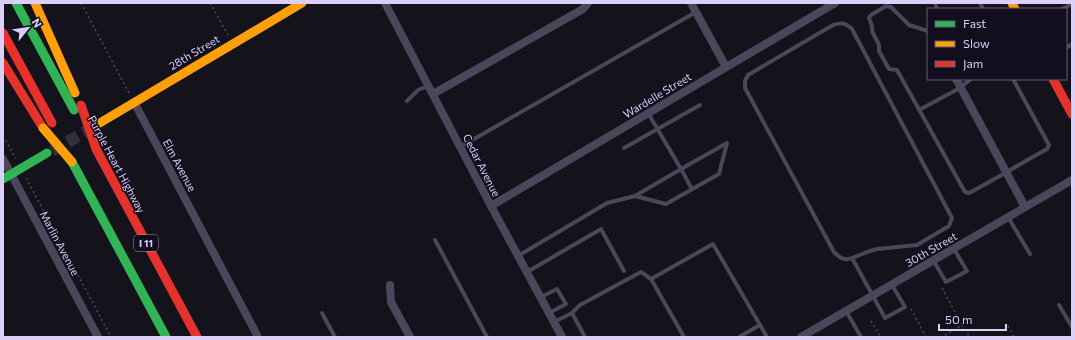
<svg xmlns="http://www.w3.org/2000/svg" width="1075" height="340" viewBox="0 0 1075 340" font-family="Commissioner,sans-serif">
	<rect width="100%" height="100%" fill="#14121a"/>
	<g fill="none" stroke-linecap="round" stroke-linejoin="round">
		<path stroke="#322e3c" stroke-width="12" stroke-dasharray="12 6" stroke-linecap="butt" d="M52,151l45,-26"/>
		<g stroke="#474e5b" stroke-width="1.5" stroke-dasharray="2 3" stroke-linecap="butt">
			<path d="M81,3l48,90"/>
			<path d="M210,3l18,32"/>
			<path d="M3,136l13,23"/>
			<path d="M26,178l85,159"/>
			<path d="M942,288l20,37 -20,12"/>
			<path d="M911,309l15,28"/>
			<path d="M871,321l10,16"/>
			<path d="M962,325l8,12"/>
			<path d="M1008,326l6,11"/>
		</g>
		<g stroke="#4b475a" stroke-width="4">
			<path d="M935,3l2,6"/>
			<path d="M980,3l3,6"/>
			<path d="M1062,9l10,-5"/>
			<path d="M928,31l-19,-6 -18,-18 -5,-1 -15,9 -2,3 3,8v5l7,14v6l10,18 8,1 68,122 4,1c26,-14 51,-29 78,-44l2,-4 -36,-66"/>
			<path d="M1066,48l6,-4"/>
			<path d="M407,101l11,-11 10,-4"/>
			<path d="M919,110l41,-22 11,-9"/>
			<path d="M648,113l33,56 46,-26 -8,31 -53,30 -31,-8 46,-27 11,20"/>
			<path d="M460,147l236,-135"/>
			<path d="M624,148l76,-43"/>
			<path d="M1008,217l22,37"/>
			<path d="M435,240l52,97"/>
			<path d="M518,256l89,-53 28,-7"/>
			<path d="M852,258c-8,3 -12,0 -18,-6l-89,-164v-7l3,-6 85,-50c8,-3 13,-2 19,4l100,189 -3,8 -32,19 -40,4 -10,3 -15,6 33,60 20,-11 -13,-22"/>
			<path d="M933,260l13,22 21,-11 -13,-22"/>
			<path d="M527,272l74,-43 23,42"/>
			<path d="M651,279l62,-35 54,93"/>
			<path d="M541,297l16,-8 9,15 -17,9"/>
			<path d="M1059,305l13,22"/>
			<path d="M846,311l15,26"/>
			<path d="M322,313l13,24"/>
			<path d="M572,313l8,-8 61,-33 10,7 33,58"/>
			<path d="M554,322l18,-9 13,24"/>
			<path d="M739,337l21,-12"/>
		</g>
		<g stroke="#4b475a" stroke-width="8">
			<path d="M385,3l106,203 71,131"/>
			<path d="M691,3l35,64"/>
			<path d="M956,79l69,128"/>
			<path d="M433,94l150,-85 5,-6"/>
			<path d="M134,102l124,235"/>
			<path d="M3,159l95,178"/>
			<path d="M491,206l344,-203"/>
			<path d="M390,285l1,17 19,35"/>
			<path d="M801,337l271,-157"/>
		</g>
		<g stroke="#30b455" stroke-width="9">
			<path d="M16,3l58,107"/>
			<path d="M72,162l94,175"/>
			<path d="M3,179l44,-26"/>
		</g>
		<g stroke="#ff9f0a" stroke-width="9">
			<path d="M35,3l40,90"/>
			<path d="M1012,3l3,6"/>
			<path d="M98,124l204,-121"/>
		</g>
		<g stroke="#e5322d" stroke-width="9">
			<path d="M3,33l49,90"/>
			<path d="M3,63l40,65"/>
			<path d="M1053,79l19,35"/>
			<path d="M96,149l101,188"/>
		</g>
		<path stroke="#ff9f0a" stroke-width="9" d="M43,128l29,34"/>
		<path stroke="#e5322d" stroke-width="9" d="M81,105l15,44"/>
	</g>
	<g text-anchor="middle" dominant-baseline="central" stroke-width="3" stroke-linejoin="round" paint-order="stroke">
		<rect fill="#130e1e" stroke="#9f95b8" stroke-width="1" x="134" y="235" width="24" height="16" rx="3"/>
		<g font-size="10" font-weight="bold" fill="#dbcffa">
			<text x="146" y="243">I 11</text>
		</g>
		<g font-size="11" fill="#dbcffa" stroke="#130e1e">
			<text transform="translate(194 52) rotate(-31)">28th Street</text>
			<text transform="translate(657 95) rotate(-31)">Wardelle Street</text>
			<text transform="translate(117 164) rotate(62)">Purple Heart Highway</text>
			<text transform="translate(180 165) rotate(62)">Elm Avenue</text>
			<text transform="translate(482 165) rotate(63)">Cedar Avenue</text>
			<text transform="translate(60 243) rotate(62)">Marlin Avenue</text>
			<text transform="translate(931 249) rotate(-30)">30th Street</text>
		</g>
	</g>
	<rect width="1075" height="340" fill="none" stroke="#dbcffa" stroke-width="8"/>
	<rect x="927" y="8" width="140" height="72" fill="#130e1e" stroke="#635b76"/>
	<rect x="935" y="21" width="20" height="6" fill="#30b455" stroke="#635b76"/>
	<text x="963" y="28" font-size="12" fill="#dbcffa">Fast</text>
	<rect x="935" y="41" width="20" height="6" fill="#ff9f0a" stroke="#635b76"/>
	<text x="963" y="48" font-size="12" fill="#dbcffa">Slow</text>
	<rect x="935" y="61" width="20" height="6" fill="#e5322d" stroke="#635b76"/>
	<text x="963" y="68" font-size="12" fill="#dbcffa">Jam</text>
	<g transform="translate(28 28) rotate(60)" stroke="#130e1e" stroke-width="3" paint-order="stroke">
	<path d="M0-3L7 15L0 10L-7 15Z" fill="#dbcffa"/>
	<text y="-6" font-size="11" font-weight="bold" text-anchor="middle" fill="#dbcffa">N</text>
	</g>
	<path d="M939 324v6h67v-6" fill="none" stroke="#dbcffa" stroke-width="2"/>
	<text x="945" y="324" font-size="12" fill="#dbcffa" stroke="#130e1e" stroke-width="3" paint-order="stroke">50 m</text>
</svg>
